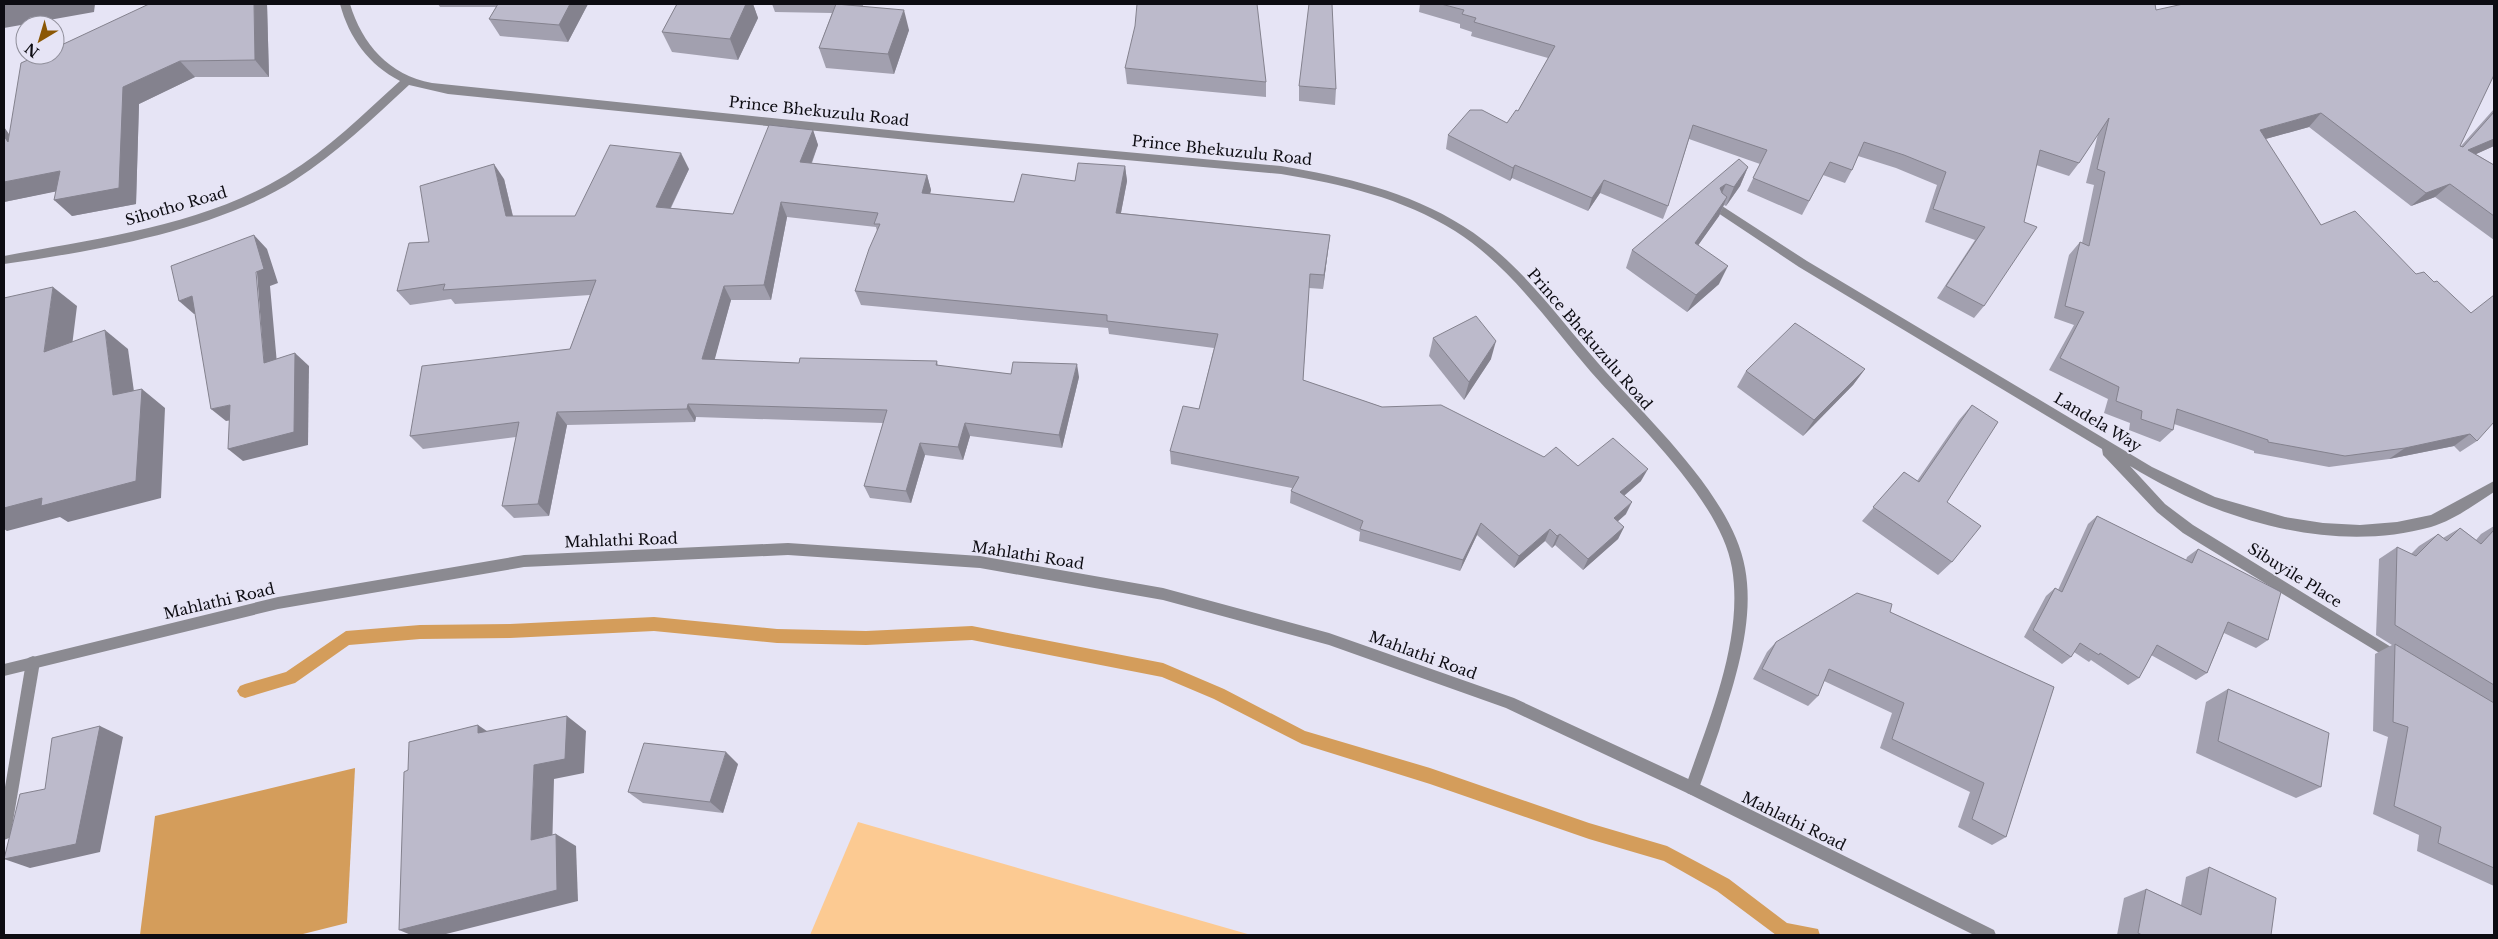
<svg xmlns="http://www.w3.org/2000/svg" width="2498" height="939" viewBox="0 0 2498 939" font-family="'Libre Baskerville',serif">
	<rect width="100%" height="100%" fill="#e6e4f5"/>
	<path fill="#fcca92" d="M858,822l393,113h-441z"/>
	<path fill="#d49d5b" d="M355,768l-8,155 -48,12h-159l15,-119z"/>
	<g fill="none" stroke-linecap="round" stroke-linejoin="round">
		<path fill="#d49d5b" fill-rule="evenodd" d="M654,617l123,12 89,2 106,-5 191,37 61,26 81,42 125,37 159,55 78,23 62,33 58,44 31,6 2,6h-44l-59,-44 -53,-30 -75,-22 -159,-55 -128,-40 -88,-45 -52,-22 -190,-37 -106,5 -89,-2 -123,-12 -144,7 -90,1 -71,6 -54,38 -50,15 -5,-2 -3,-5 3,-5 5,-2 41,-12 60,-41 74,-6 90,-1z"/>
		<path fill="#8b8a91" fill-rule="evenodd" d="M33,656l5,2 2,4 -29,171 -2,5 -5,2v-47l22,-131 2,-4z"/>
		<g fill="#8b8a91" fill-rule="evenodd">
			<path d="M340,4h10c12,40 39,71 82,79l496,51 353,32c63,11 127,25 182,60 55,34 93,89 135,137 48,55 134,132 147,205 10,54 -10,112 -26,163 -7,20 -14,42 -22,62l-5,2 -5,-2 -2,-5c23,-66 59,-148 47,-220 -11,-67 -96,-145 -141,-196 -42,-49 -81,-106 -136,-141 -53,-33 -113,-47 -174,-57l-353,-32 -480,-48 -39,-9c-37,34 -72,68 -114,95 -78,50 -200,71 -291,84v-8c95,-18 198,-30 282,-81 43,-26 77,-61 114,-94 -31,-16 -51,-43 -60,-77z"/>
			<path d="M1719,204l88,57 345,206 63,30 70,20 38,6 37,2 37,-3 34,-7 63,-34v11c-20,13 -40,28 -63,35 -101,28 -215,-8 -301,-61l35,38 28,21 211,130 2,4 -2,4 -5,2 -216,-132 -26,-21 -54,-57 -1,-6 -303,-182 -84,-56 -2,-3z"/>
		</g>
		<path fill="#8b8a91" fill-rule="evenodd" d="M788,543l192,13 183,32 166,45 185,65 183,85 297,147 2,5h-22l-287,-142 -181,-85 -177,-63 -166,-45 -183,-32 -192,-13 -264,12 -246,42 -274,67v-12l274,-67 246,-42z"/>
	</g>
	<g fill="#a2a0af">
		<path d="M267,4l2,73h-74l-56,27 -3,100 -64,12 -16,-25 -52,11v-75l5,8z"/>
		<path d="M438,4h150l-20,38 -68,-6 -11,-17 7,-12h-56z"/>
		<path d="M677,4h76l5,14 -20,42 -66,-8 -10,-20z"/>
		<path d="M772,4h91v2l46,24 -15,44 -68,-6 -7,-20 13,-35 -57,-1z"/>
		<path d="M1420,4h735l1,6 305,136 33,-37v37l-18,8 18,11v75l-59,-43 -24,9 -102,-79 -44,12 56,86 156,216 -17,11 -6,-6 -65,13 -60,8 -75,-14v-2l-80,-27 -1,6 -13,12 -31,-12 1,-7 -26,-10 4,-14 -59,-29 25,-45 -20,-7 15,-63 11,-13 2,1 12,-58 -8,-2 12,-49 -19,29 -10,13 -33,-11 -52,141 -10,12 -37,-20 38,-58 -50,-18 12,-37 -41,-17 -38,-12 -6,14 -7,13 -22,-8 -21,40 -55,-24 13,-27 -71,-25 -21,67 -5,13 -63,-26 -12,18 -76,-33 -2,3 -64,-32 2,-14 59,-12 11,-12 30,-53 -77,-22 1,-4 -12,-4v-4l-41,-12z"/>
		<path d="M1125,68l141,14v15l-139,-13z"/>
		<path d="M1299,86l37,3 -1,16 -36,-4z"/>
		<path d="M813,130l5,15 -6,18 115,12 4,15 -1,4 84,8 61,-21 50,-15 2,15 -6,32 209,22 -7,54 -14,-1 -6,92 79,27 162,50 34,9 63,15 -17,15 2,18 -9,8 7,5 -6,12 -35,31 -28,-25 -3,3 -7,-7 -31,27 -37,-33 -17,36 -101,-30 1,-9 -70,-29 1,-12 1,-3 -121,-24 -1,-13 29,-42 15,-61 -105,-14 -1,-6 -247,-23 -6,-14 22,-60 -1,-4 -89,-10 -16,83h-40l-17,60 85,3 138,-2 1,5 73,8 68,3 -17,71 -92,-12 -7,24 -38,-5 -14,48 -41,-5 -6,-12 19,-63 -187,-6 -1,5 -128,3 -18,91 -35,2 -12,-12 14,-69 -93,12 -13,-13 160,-87 20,-54 -135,9 -4,-5 -41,6 -13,-14 32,-49 75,-63 9,37h62l114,-47 -18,39 62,6z"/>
		<path d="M1748,167l-8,19 -14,20 -2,-1 -5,11 -21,29 21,39 -32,28 -61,-44 6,-18z"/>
		<path d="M1433,338l58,21 -27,41 -35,-44z"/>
		<path d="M1865,369l-12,16 -50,51 -66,-49 9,-16z"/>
		<path d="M1972,405l-25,97 5,60 -14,13 -76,-54 42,-49 13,9 42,-61z"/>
		<path d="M2097,516l89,44 1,-3 11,-8 70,91 -12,8 -32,-15 -17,40 -11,7 -45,-25 -12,23 -11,7 -37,-25 -2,2 -15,-10 -3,5 -9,7 -38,-27 22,-41 9,-8 3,2 30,-66z"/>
		<path d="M2494,526v360l-77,-35 2,-16 -46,-21 15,-77 -15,-6 2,-77 17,-9 -16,-10 3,-76 18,-12 14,7 8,-8 19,-12 5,4 17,-10 16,12 5,-6z"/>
		<path d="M1890,612l164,75 -48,150 -14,8 -34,-18 12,-35 -90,-44 12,-35 -68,-32 -6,15 -10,10 -55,-27 14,-27 9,-10z"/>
		<path d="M2228,689l93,98 -25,11 -100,-45 10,-51z"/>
		<path d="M738,764l-15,49 -80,-10 -15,-11z"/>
		<path d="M2209,867l62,68h-154l7,-37 22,-9 35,16 5,-28z"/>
	</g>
	<g fill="#84828e">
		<path d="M8,4h87l-1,8 -90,16v-23z"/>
		<path d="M254,4h13l2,73 -14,-17z"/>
		<path d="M570,4h18l-20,38 -9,-17z"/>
		<path d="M746,4h7l5,14 -20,42 -8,-21z"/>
		<path d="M904,10l5,20 -15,44 -6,-20z"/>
		<path d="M180,61l15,16 -56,27 -3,100 -64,12 -18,-16 69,-113z"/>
		<path d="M2321,113l-12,14 -61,17 12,-14z"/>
		<path d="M4,127l22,31 -18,-16 -4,-6z"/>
		<path d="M813,130l5,15 -12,32 -6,-15z"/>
		<path d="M2494,139v7l-40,18 14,-14z"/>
		<path d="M681,153l8,16 -25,52 -8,-14z"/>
		<path d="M494,164l10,15 12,51 -10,-14z"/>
		<path d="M1515,165l-3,13 -2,3 3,-13z"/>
		<path d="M1125,166l2,15 -9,47 -2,-15z"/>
		<path d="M1748,167l-8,19 -14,20 8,-19z"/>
		<path d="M60,171l18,16 -74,15v-20z"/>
		<path d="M927,175l4,15 -5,18 -4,-15z"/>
		<path d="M1604,180l-4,13 -12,18 4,-13z"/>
		<path d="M1726,184l-8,18 2,-14z"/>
		<path d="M2450,184l-15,13 -24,9 15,-13z"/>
		<path d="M1727,197l-8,19 -32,45 8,-18z"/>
		<path d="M781,202l6,15 -16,83 -7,-15z"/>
		<path d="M254,235l13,14 11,34 -8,3 8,89 -14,-12z"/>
		<path d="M1330,235l-2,15 -5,39 1,-14z"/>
		<path d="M1728,266l-9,18 -32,28 9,-17z"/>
		<path d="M724,286l7,14 -20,73 -9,-14z"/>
		<path d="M53,287l24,19 -8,64 -25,-18z"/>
		<path d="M192,296l15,14 -13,4 -15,-13z"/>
		<path d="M105,330l23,19 9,64 -24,-18z"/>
		<path d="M1496,341l-5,18 -27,41 5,-18z"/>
		<path d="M295,353l14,13 -1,79 -65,16 -15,-12z"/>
		<path d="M1077,364l2,13 -17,71 -3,-13z"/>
		<path d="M1865,369l-12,16 -50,51 11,-16z"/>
		<path d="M142,389l23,19 -4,90 -93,24 -8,-5 -53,14 -3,-2v-21z"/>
		<path d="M688,404l8,13 -1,5 -8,-13z"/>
		<path d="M230,405l15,13 -19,3 -15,-12z"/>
		<path d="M557,412l10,13 -18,91 -11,-12z"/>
		<path d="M965,423l5,13 -7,24 -5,-13z"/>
		<path d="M2470,434l-16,12 -65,13 16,-11z"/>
		<path d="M920,443l5,12 -14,48 -5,-12z"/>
		<path d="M1648,469l-7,12 -27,23 6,-12z"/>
		<path d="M1632,502l-6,12 -18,16 6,-12z"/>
		<path d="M1481,523l-4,12 -17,36 3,-11z"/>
		<path d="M1624,527l-6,12 -35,31 5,-11z"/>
		<path d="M1550,529l-5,12 -31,27 5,-12z"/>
		<path d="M1560,534l-5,11 -3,3 5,-12z"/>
		<path d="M567,716l19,15 -2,42 -30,6 -2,73 -21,-12 3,-75z"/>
		<path d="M478,725l22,15 -22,-7z"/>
		<path d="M100,726l23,11 -23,115 -70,16 -26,-9z"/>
		<path d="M726,752l12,12 -15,49 -13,-11z"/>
		<path d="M556,834l20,12 2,55 -136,34h-31l-12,-5z"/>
	</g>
	<g fill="#bcbacb" stroke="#84828e">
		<path d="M149,4h105l1,56 -75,1 -57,26 -4,101 -65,12 6,-29 -56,11v-46l4,6 13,-79 18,-8h16v-7z"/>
		<path d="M498,4h72l-11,21 -70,-6z"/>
		<path d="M677,4h69l-16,35 -68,-7z"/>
		<path d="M836,4l68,6 -16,44 -69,-6z"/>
		<path d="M1137,4h120l9,78 -141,-14 10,-42z"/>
		<path d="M1309,4h23l4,85 -37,-3z"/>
		<path d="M1441,4h714l1,6 27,-6h311v71l-34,71 3,1 31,-35v27l-26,11 26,15v51l-44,-32 -24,9 -105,-80 -61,17 61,95 34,-14 61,63 8,-2 10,10 3,-1 34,32 23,-18v127l-17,19 -7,-7 -65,14 -60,8 -77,-14v-2l-91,-31 -4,21 -32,-11 1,-8 -26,-10 3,-14 -59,-29 24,-46 -19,-6 15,-64 9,4 16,-74 -8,-3 12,-51 -30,45 -39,-13 -16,72 13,5 -53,79 -38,-20 39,-59 -52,-18 13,-37 -42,-17 -40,-13 -12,28 -22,-8 -21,39 -56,-23 14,-28 -74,-25 -25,81 -64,-26 -12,18 -77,-33 -2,3 -65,-33 22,-25h12l25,13 9,-13 2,1 37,-65 -81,-24 2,-4 -14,-4 2,-4z"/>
		<path d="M769,125l44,5 -13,32 127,13 -5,18 92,9 8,-28 53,7 3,-18 47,3 -9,47 214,22 -6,40 -14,-1 -7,106 79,27 59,-2 103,52 12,-10 22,19 35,-28 35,31 -28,23 12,10 -18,16 10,9 -36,32 -28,-25 -3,2 -7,-7 -31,27 -38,-33 -18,37 -103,-31 3,-8 -72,-30 8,-14 -129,-26 13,-45 16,3 19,-75 -111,-13v-6l-252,-24 14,-42 11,-25h-6l4,-11 -97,-11 -17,83 -40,1 -22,73 97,4 1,-5 137,3 -1,4 75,9 2,-12 64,2 -18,71 -94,-12 -7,24 -38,-4 -14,48 -42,-5 23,-76 -199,-6 -1,5 -130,3 -19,92 -36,2 17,-84 -109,14 12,-70 148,-17 26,-69 -153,10 2,-6 -48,7 12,-48 20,-1 -9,-56 74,-22 12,52h69l35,-71 71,8 -25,54 77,7z"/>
		<path d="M1739,159l9,8 -14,20 -8,-3 -6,4 2,5 5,4 -32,46 33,23 -32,29 -64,-45z"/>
		<path d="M254,235l10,34 -8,3 8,91 31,-10 -1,79 -66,17 2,-44 -19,4 -19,-113 -13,5 -8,-35z"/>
		<path d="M53,287l-9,65 61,-22 8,65 29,-6 -6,92 -95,25 1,-8 -38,10v-210z"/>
		<path d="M1476,316l20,25 -27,41 -36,-44z"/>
		<path d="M1795,323l70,46 -51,51 -68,-49z"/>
		<path d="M1972,405l26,17 -51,80 34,24 -29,36 -79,-55 31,-35 15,10z"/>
		<path d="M2097,516l95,47 6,-14 83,43 -13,48 -40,-18 -21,51 -50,-28 -18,33 -39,-25 -1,2 -19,-12 -9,14 -38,-27 22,-42 7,4z"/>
		<path d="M2460,528l21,16 13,-14v155l-99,-60 2,-78 19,9 22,-22 9,7z"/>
		<path d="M1857,593l35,11 -2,8 164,75 -48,150 -34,-18 12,-36 -92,-44 12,-36 -75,-34 -11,27 -56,-27 14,-27z"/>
		<path d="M2395,644l99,59v165l-56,-25 3,-16 -47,-21 14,-79 -15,-5z"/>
		<path d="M2228,689l101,44 -8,54 -103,-46z"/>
		<path d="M567,716l-2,43 -31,6 -3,75 25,-6 1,56 -158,40 5,-158 4,-2 1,-28 69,-17v8z"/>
		<path d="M100,726l-24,118 -72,15 16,-65 25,-5 7,-51z"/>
		<path d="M644,743l82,9 -16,50 -82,-10z"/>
		<path d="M2209,867l67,31 -5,37h-129l-4,-2 8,-44 55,26z"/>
	</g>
	<g text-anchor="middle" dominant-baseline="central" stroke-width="4" stroke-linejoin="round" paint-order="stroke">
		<g font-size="15" fill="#0d0c12" stroke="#e6e4f5">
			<text transform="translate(819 111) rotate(6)">Prince Bhekuzulu Road</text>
			<text transform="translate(1222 150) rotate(6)">Prince Bhekuzulu Road</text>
			<text transform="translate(176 206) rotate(-16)">Sihotho Road</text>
			<text transform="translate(1590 339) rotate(49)">Prince Bhekuzulu Road</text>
			<text transform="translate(2098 422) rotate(31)">Landela Way</text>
			<text transform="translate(621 540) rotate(-2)">Mahlathi Road</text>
			<text transform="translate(1028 555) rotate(9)">Mahlathi Road</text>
			<text transform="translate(2295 575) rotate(32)">Sibuyile Place</text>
			<text transform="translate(219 601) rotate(-13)">Mahlathi Road</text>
			<text transform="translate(1423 655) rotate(20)">Mahlathi Road</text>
			<text transform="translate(1794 821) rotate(26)">Mahlathi Road</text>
		</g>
	</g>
	<rect width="2498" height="939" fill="none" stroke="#0d0c12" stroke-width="10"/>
	<g transform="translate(40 40) rotate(218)"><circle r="24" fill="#e6e4f5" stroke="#8f8e9a"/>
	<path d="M0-4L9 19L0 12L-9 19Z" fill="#8b5704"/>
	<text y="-8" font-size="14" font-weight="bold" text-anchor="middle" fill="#0d0c12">N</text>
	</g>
</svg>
